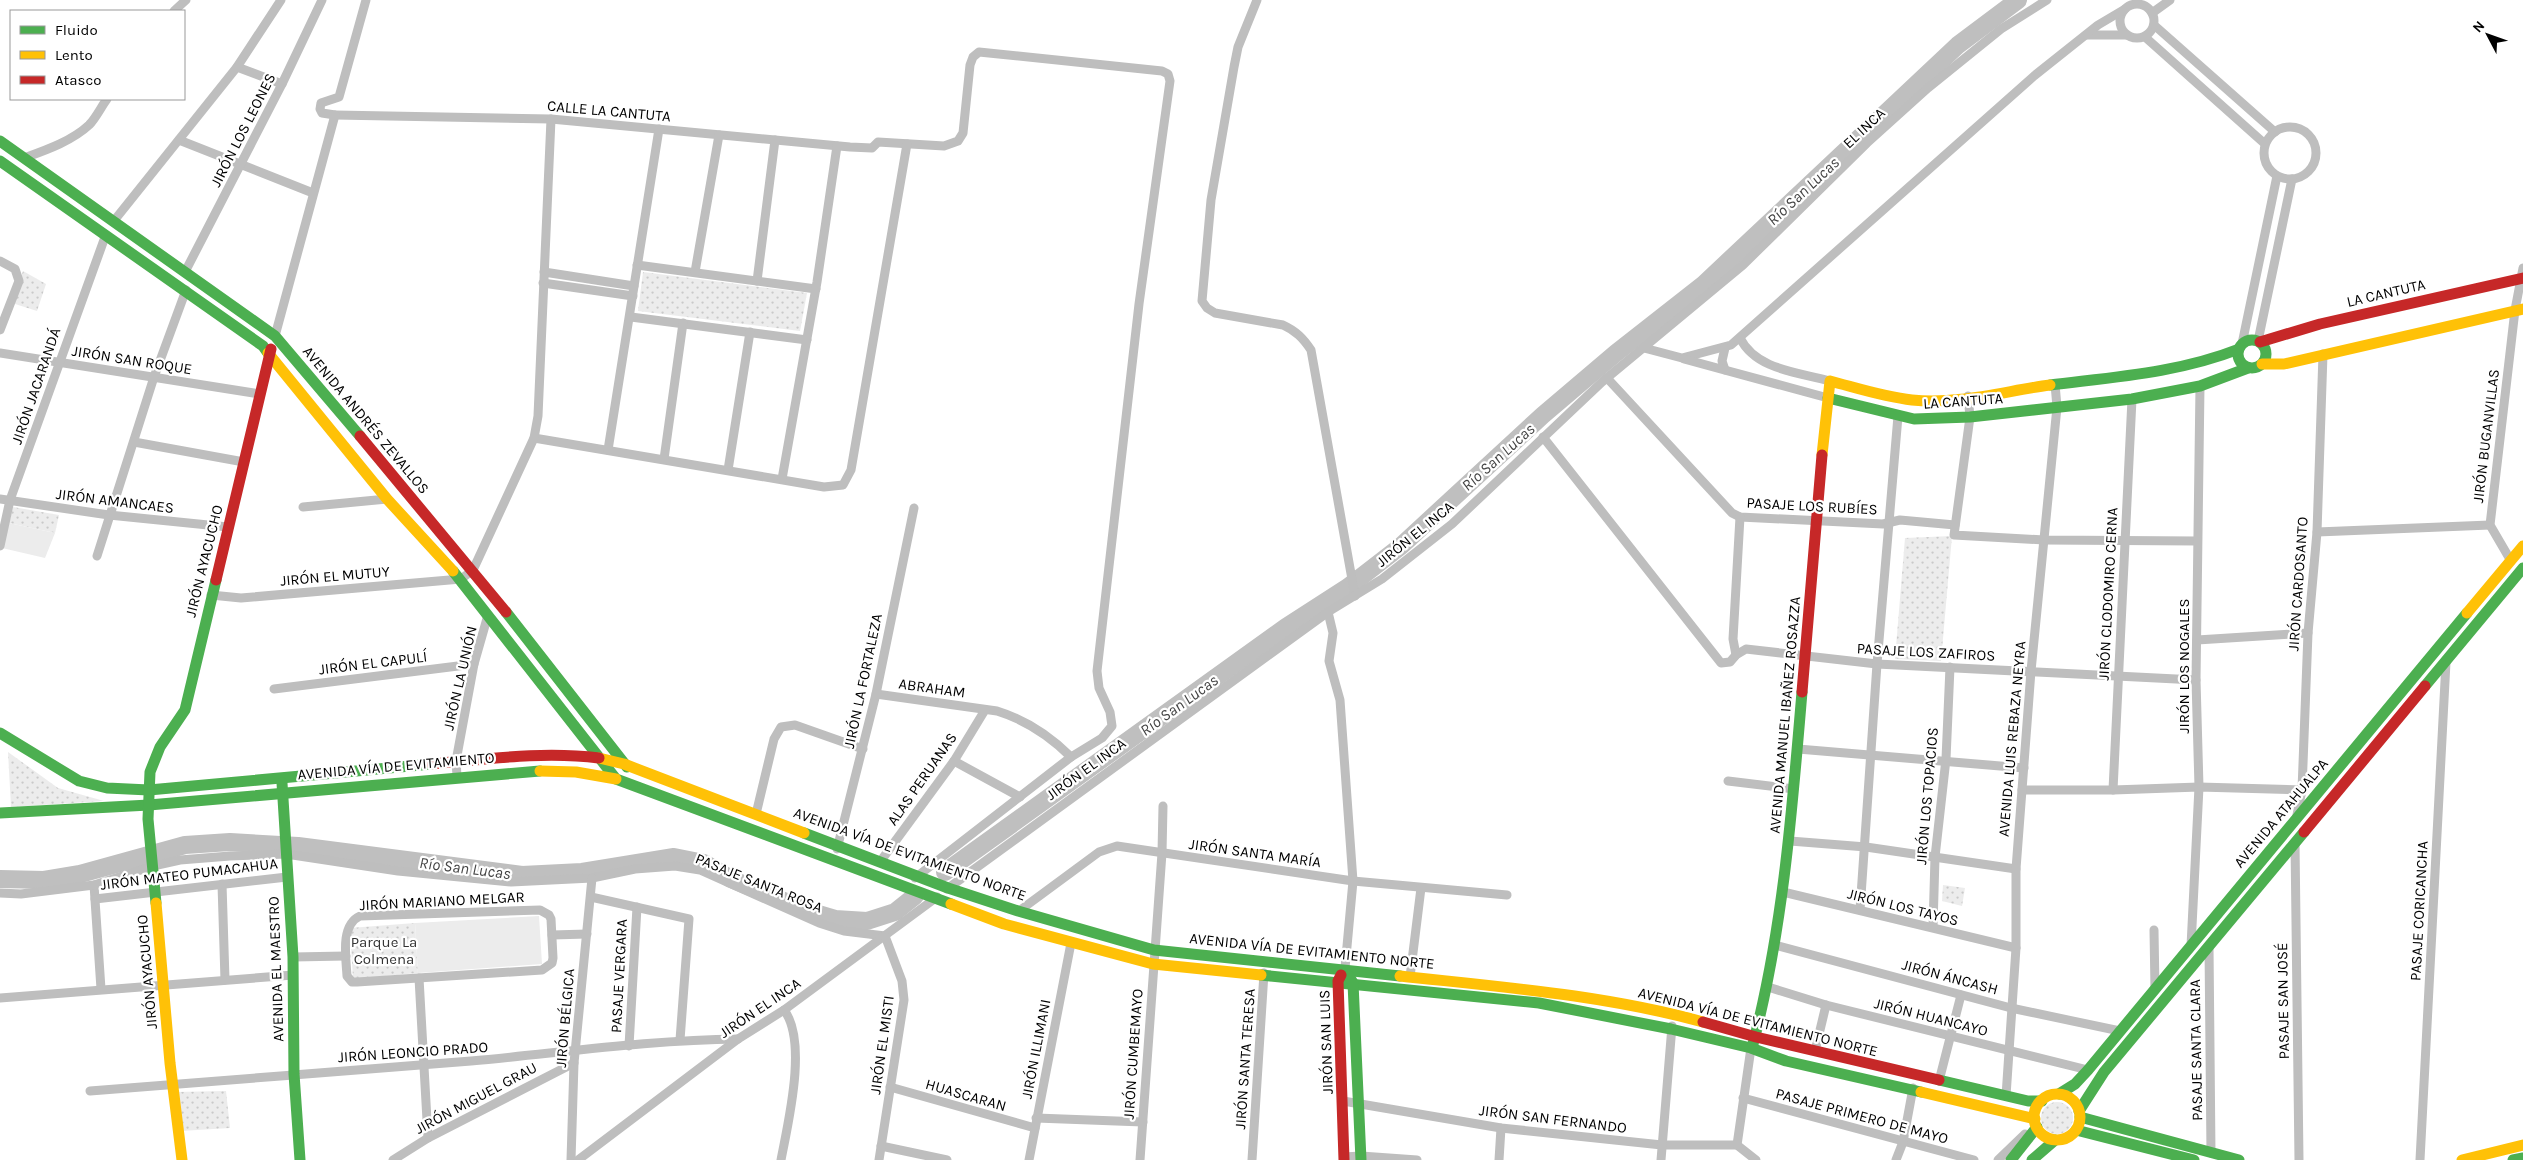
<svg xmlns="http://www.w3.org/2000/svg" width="2523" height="1160" viewBox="0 0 2523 1160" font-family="Karla,sans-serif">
	<defs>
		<pattern id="grass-dots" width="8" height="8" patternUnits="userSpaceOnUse" patternTransform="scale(1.25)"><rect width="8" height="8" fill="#ececec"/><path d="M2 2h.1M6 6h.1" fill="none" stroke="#c9c9c9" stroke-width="1.8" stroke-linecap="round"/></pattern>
	</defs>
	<rect width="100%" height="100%" fill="#fff"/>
	<g fill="url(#grass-dots)">
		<path d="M23,271l23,13 -9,27 -25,-8z"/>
		<path d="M643,272l164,21 -7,38 -162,-20z"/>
		<path d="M13,507l46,8 -4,18 -46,-10z"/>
		<path d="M1952,536l-11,125 -46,-2 10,-121z"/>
		<path d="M8,752l50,36 46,13 -93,6z"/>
		<path d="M1943,885l22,3 -3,18 -20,-5z"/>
		<path d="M415,923l3,50 -65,6 -3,-51z"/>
		<path d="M226,1091l4,37 -49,3 -6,-39z"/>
		<circle cx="2057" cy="1118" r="16"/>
	</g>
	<g fill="#ececec">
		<path d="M9,523l46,10 -10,25 -43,-10z"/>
		<path d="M539,916l3,48 -124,9 -3,-50z"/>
	</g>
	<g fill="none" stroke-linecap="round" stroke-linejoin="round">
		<g stroke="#bfbfbf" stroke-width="18">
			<path d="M945,872l341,-245 62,-40 53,-41 142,-131 73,-62 88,-69 254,-239 60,-45"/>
			<path d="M0,879l44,1 36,-6 105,-29 45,-3 68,4 224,29 60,-3 92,-15 30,6 27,16 77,32 27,8 32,2 28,-9 20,-16"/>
		</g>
		<g stroke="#bebebe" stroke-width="9">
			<path d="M1257,0l-19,47 -4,20 -23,133 -9,101 5,7 8,5 68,12c13,6 20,13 28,25l44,246"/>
			<circle cx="2137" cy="21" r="17"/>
			<path d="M174,11l12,-11"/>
			<path d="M2152,13l18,-13"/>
			<path d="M2154,25l121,107"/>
			<path d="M2087,35h39"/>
			<path d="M2145,37l120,107"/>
			<path d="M237,67l45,17"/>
			<path d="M335,115l216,4 299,28 22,1 6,-6 66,4 14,-5 5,-8 7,-68 3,-8 6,-5 183,19 6,3 2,7 -31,223 -42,367 2,17 11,24 2,14 -10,12 -31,19 -156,121"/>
			<circle cx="2290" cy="153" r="26"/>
			<path d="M179,140l134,53"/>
			<path d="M24,158c22,-8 48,-17 65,-33 7,-7 12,-18 18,-26"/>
			<path d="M113,222l124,-155 44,-67"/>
			<path d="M0,261l15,8 4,12 -19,49"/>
			<path d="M637,265l179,24"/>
			<path d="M185,272l97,-188 40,-84"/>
			<path d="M544,272l90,14"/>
			<path d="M695,272l24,-137"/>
			<path d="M757,281l18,-141"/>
			<path d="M543,283l90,13"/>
			<path d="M631,317l176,23"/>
			<path d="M275,336l60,-221 -13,-2 -2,-4 1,-6 18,-6 27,-97"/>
			<path d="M1740,338c16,32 58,34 90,43"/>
			<path d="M2258,341l34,-162"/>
			<path d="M2242,344l35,-168"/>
			<path d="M1644,348l38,10 49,-13 303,-269 64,-51 27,-16"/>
			<path d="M1725,348l-3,13 3,9"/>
			<path d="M0,353l260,41"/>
			<path d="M1684,359l144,39"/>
			<path d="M1607,378l125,135 8,4 143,7 17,-4 55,5"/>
			<path d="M1968,396l2,21 -16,118 90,5 153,1"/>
			<path d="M1543,437l178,226 9,-1 6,-7 10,-6 131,15 319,16"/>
			<path d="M534,438l290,49 19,-2 8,-15 56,-326"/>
			<path d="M134,442l110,20"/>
			<path d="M608,450l51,-321"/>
			<path d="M664,459l19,-136"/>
			<path d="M728,470l22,-138"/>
			<path d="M782,479l35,-197 20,-136"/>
			<path d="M0,499l109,16 119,12"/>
			<path d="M303,507l84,-8"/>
			<path d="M2317,532l173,-7"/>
			<path d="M0,546l10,-46 95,-263"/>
			<path d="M97,556l57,-179 32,-87"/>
			<path d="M2511,561l-21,-36 25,-215 8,-42"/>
			<path d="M211,595l30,3 220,-19 12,-9 61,-132 4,-22 13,-297"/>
			<path d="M1328,612l5,21 -4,28 11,39 13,181 -8,87"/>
			<path d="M2197,640l111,-7"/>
			<path d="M1736,655l-3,-16 7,-122"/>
			<path d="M274,689l200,-25"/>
			<path d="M876,694l121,17c29,9 53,25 74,46"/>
			<path d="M1798,749l226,19"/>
			<path d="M954,761l66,36"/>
			<path d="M457,776l-1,-15 18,-97 14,-49"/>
			<path d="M1728,781l66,8"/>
			<path d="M2022,790h91l86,-3 103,3"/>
			<path d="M2113,790l19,-391"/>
			<path d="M756,814l18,-75 7,-12 14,-2 68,24"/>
			<path d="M2297,815l5,-25 6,-157 9,-101 6,-178"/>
			<path d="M1790,841l76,6 150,22"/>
			<path d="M2295,843l4,317"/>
			<path d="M837,849l39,-155 38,-186"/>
			<path d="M880,862l74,-101 31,-51"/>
			<path d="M222,884l3,96"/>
			<path d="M94,885l7,104"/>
			<path d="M947,889l381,-277 54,-33 70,-55 150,-142 141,-117 124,-122 61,-55 73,-59 46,-29"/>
			<path d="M1783,892l233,56"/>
			<path d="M0,893l21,1 73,-9 59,-19 27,-6 50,-4 56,-2 112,17 113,11 81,-4 43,-9 40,-3 25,4 119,53 25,8 41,5"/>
			<path d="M591,897l98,22 -9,121"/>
			<path d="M95,899l192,-22"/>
			<path d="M540,910l9,5 2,4 2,39 -1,5 -10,7 -185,12h-5l-5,-6c-1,-18 -7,-51 13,-60z"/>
			<path d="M1860,910l17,-246 21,-248"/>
			<path d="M1019,911l80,-59 18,-6 236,35 154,14"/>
			<path d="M1933,927l2,-70 11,-98 4,-92"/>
			<path d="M2154,930l1,60"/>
			<path d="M552,935l35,-1"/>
			<path d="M1775,945l236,63 109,23"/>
			<path d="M2191,946l8,-159 -3,-107 4,-294"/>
			<path d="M2209,946l2,207"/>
			<path d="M293,957l53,-1"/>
			<path d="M1410,977l11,-89"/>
			<path d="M419,978l9,160"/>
			<path d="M1768,987l58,18 262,65"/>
			<path d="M0,998l293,-23"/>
			<path d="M629,1046l8,-139"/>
			<path d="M1815,1051l11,-46"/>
			<path d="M1939,1081l22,-86"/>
			<path d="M890,1087l145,41"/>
			<path d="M90,1091c127,-11 254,-19 381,-30 89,-8 178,-21 267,-22"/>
			<path d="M2006,1096l10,-148v-79l15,-198 26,-264 -2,-23"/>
			<path d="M1743,1098l231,62"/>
			<path d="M1343,1101l158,27 161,17h75l19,15"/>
			<path d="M1036,1118l107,4"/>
			<path d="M1737,1145l14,-97"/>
			<path d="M881,1146l66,14"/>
			<path d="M1344,1157l17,-1 56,4"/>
			<path d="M393,1160l35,-22 146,-75"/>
			<path d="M571,1160l3,-97 18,-185"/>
			<path d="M578,1160l160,-121 46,-29 153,-113"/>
			<path d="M781,1160c7,-37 27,-119 3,-150"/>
			<path d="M879,1160l25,-160 -2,-19 -17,-45"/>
			<path d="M1029,1160l42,-217"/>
			<path d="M1140,1160l22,-307 1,-47"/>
			<path d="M1252,1160l12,-187"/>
			<path d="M1499,1160l2,-32"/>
			<path d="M1661,1160l11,-134"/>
			<path d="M1896,1160l7,-18 10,-54"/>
			<path d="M1998,1160l27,-26"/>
			<path d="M2420,1160l26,-498"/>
		</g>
		<g stroke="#4caf50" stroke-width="11">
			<path d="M0,141l275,195 85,100"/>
			<path d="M0,161l263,185 5,7"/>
			<circle cx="2252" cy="354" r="14"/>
			<path d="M2050,385c64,-8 128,-12 189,-36"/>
			<path d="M1828,398l86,21 56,-2 162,-18 68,-13 48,-18"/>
			<path d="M453,571l163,208 335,125"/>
			<path d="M506,612l121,155"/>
			<path d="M2425,686l98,-118"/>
			<path d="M0,733l79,48 28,7 42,2 283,-26"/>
			<path d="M282,783l11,174 1,117 6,86"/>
			<path d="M0,813l149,-8 391,-34"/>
			<path d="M804,833l144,55 70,23 136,39 246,26"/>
			<path d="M156,903l-8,-84 2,-47 10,-25 25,-37 31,-130"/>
			<path d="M1261,975l278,28 132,26 80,19 35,13 135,31"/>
			<path d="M1349,976l4,7 8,177"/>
			<path d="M1753,1044c30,-115 39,-233 49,-352"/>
			<path d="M1939,1080l89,21h14"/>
			<path d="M2059,1094l16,-10 13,-14 379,-457"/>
			<path d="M2079,1111l25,-39 200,-240"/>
			<path d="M2080,1117l159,43"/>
			<path d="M2076,1130l118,30"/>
			<path d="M2011,1160l26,-33"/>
			<path d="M2032,1160l23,-20"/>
			<path d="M2513,1160l10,-2"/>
		</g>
		<g stroke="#ffc107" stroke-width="11">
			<path d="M268,353l119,146 66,72"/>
			<path d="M2262,364h22l239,-55"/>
			<path d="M1822,455l8,-74c27,7 54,16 82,19 46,5 93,-9 138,-15"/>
			<path d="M2467,613l56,-67"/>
			<path d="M599,758l25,6 180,69"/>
			<path d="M540,771l36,1 40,7"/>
			<path d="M156,903l14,160 12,97"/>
			<path d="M951,904l53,20 149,40 108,11"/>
			<path d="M1400,976c101,11 205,19 303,46"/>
			<path d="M1921,1092l114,27"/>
			<circle cx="2057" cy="1117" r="23"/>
			<path d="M2462,1160l61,-15"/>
		</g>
		<g stroke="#c62828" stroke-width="11">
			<path d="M2260,342l60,-18 203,-46"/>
			<path d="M360,436l146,176"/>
			<path d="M216,580l55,-231"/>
			<path d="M1802,692l20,-237"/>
			<path d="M432,764c56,-5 111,-13 167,-6"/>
			<path d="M2304,832l121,-146"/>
			<path d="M1341,975l-3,6 6,179"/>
			<path d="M1703,1022l53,15 183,43"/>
		</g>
	</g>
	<g text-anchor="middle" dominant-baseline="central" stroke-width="4.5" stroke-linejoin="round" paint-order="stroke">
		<g font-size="15" fill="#000" stroke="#fff">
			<text transform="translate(609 111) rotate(5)">CALLE LA CANTUTA</text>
			<text transform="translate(1864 128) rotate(-43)">EL INCA</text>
			<text transform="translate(243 130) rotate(-63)">JIRÓN LOS LEONES</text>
			<text transform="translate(2386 293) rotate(-13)">LA CANTUTA</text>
			<text transform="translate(132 360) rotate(9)">JIRÓN SAN ROQUE</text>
			<text transform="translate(36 386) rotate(-71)">JIRÓN JACARANDÁ</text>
			<text transform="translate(1963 401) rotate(-4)">LA CANTUTA</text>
			<text transform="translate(366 420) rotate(50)">AVENIDA ANDRÉS ZEVALLOS</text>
			<text transform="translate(2486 436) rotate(-83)">JIRÓN BUGANVILLAS</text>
			<text transform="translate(115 501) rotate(7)">JIRÓN AMANCAES</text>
			<text transform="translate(1812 506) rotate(3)">PASAJE LOS RUBÍES</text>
			<text transform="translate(1415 534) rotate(-39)">JIRÓN EL INCA</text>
			<text transform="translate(204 561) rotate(-76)">JIRÓN AYACUCHO</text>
			<text transform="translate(335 576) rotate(-5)">JIRÓN EL MUTUY</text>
			<text transform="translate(2298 584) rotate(-86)">JIRÓN CARDOSANTO</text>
			<text transform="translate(2108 594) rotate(-87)">JIRÓN CLODOMIRO CERNA</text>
			<text transform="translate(1926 652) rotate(3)">PASAJE LOS ZAFIROS</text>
			<text transform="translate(373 663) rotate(-7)">JIRÓN EL CAPULÍ</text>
			<text transform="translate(2184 666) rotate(-90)">JIRÓN LOS NOGALES</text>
			<text transform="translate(460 678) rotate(-77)">JIRÓN LA UNIÓN</text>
			<text transform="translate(863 681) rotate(-78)">JIRÓN LA FORTALEZA</text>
			<text transform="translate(932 688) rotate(8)">ABRAHAM</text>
			<text transform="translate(1785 715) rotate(-85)">AVENIDA MANUEL IBAÑEZ ROSAZZA</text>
			<text transform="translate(2012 739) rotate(-85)">AVENIDA LUIS REBAZA NEYRA</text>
			<text transform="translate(396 766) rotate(-5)">AVENIDA VÍA DE EVITAMIENTO</text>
			<text transform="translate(1086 769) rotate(-36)">JIRÓN EL INCA</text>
			<text transform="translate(922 779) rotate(-55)">ALAS PERUANAS</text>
			<text transform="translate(1927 796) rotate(-85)">JIRÓN LOS TOPACIOS</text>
			<text transform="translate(2281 813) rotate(-50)">AVENIDA ATAHUALPA</text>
			<text transform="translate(1255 853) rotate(8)">JIRÓN SANTA MARÍA</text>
			<text transform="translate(910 854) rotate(20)">AVENIDA VÍA DE EVITAMIENTO NORTE</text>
			<text transform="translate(189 874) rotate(-7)">JIRÓN MATEO PUMACAHUA</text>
			<text transform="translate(759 883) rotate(22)">PASAJE SANTA ROSA</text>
			<text transform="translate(442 901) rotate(-3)">JIRÓN MARIANO MELGAR</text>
			<text transform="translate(1903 907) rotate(14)">JIRÓN LOS TAYOS</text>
			<text transform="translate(2419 911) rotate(-87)">PASAJE CORICANCHA</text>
			<text transform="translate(1312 951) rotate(6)">AVENIDA VÍA DE EVITAMIENTO NORTE</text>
			<text transform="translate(276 969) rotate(-92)">AVENIDA EL MAESTRO</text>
			<text transform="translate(147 972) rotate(-95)">JIRÓN AYACUCHO</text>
			<text transform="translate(619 976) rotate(-87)">PASAJE VERGARA</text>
			<text transform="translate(1950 977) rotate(15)">JIRÓN ÁNCASH</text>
			<text transform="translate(2283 1001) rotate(-91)">PASAJE SAN JOSÉ</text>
			<text transform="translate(760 1008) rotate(-34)">JIRÓN EL INCA</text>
			<text transform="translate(1931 1017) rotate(14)">JIRÓN HUANCAYO</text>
			<text transform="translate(565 1018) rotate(-85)">JIRÓN BÉLGICA</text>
			<text transform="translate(1758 1022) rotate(14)">AVENIDA VÍA DE EVITAMIENTO NORTE</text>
			<text transform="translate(1326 1042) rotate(-92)">JIRÓN SAN LUIS</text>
			<text transform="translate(882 1045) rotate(-82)">JIRÓN EL MISTI</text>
			<text transform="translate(1036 1049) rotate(-79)">JIRÓN ILLIMANI</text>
			<text transform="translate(2196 1050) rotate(-91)">PASAJE SANTA CLARA</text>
			<text transform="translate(413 1052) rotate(-4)">JIRÓN LEONCIO PRADO</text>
			<text transform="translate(1133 1054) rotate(-86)">JIRÓN CUMBEMAYO</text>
			<text transform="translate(1245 1059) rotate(-86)">JIRÓN SANTA TERESA</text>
			<text transform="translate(966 1095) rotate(16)">HUASCARAN</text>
			<text transform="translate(476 1098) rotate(-28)">JIRÓN MIGUEL GRAU</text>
			<text transform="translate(1862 1116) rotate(15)">PASAJE PRIMERO DE MAYO</text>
			<text transform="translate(1553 1119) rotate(7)">JIRÓN SAN FERNANDO</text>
		</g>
		<g font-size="15" fill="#333" stroke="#fff">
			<text x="384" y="942">Parque La<tspan x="384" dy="17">Colmena</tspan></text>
		</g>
		<g font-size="16" font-style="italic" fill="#444" stroke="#fff">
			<text transform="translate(1803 191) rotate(-43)">Río San Lucas</text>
			<text transform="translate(1498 457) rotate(-42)">Río San Lucas</text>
			<text transform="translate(1179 705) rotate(-36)">Río San Lucas</text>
			<text transform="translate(465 868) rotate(7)">Río San Lucas</text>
		</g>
	</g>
	<rect x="10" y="10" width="175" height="90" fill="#ffffff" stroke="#999999"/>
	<rect x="20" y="26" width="25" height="8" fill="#4caf50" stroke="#999999"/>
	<text x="55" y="35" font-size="15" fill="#000000">Fluido</text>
	<rect x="20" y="51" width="25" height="8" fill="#ffc107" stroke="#999999"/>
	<text x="55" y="60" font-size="15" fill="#000000">Lento</text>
	<rect x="20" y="76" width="25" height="8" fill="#c62828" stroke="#999999"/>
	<text x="55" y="85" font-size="15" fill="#000000">Atasco</text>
	<g transform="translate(2488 35) rotate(311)" stroke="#ffffff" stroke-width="4" paint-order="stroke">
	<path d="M0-4L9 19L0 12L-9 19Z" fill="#000000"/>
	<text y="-8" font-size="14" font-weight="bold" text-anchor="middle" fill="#000000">N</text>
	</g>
</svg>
